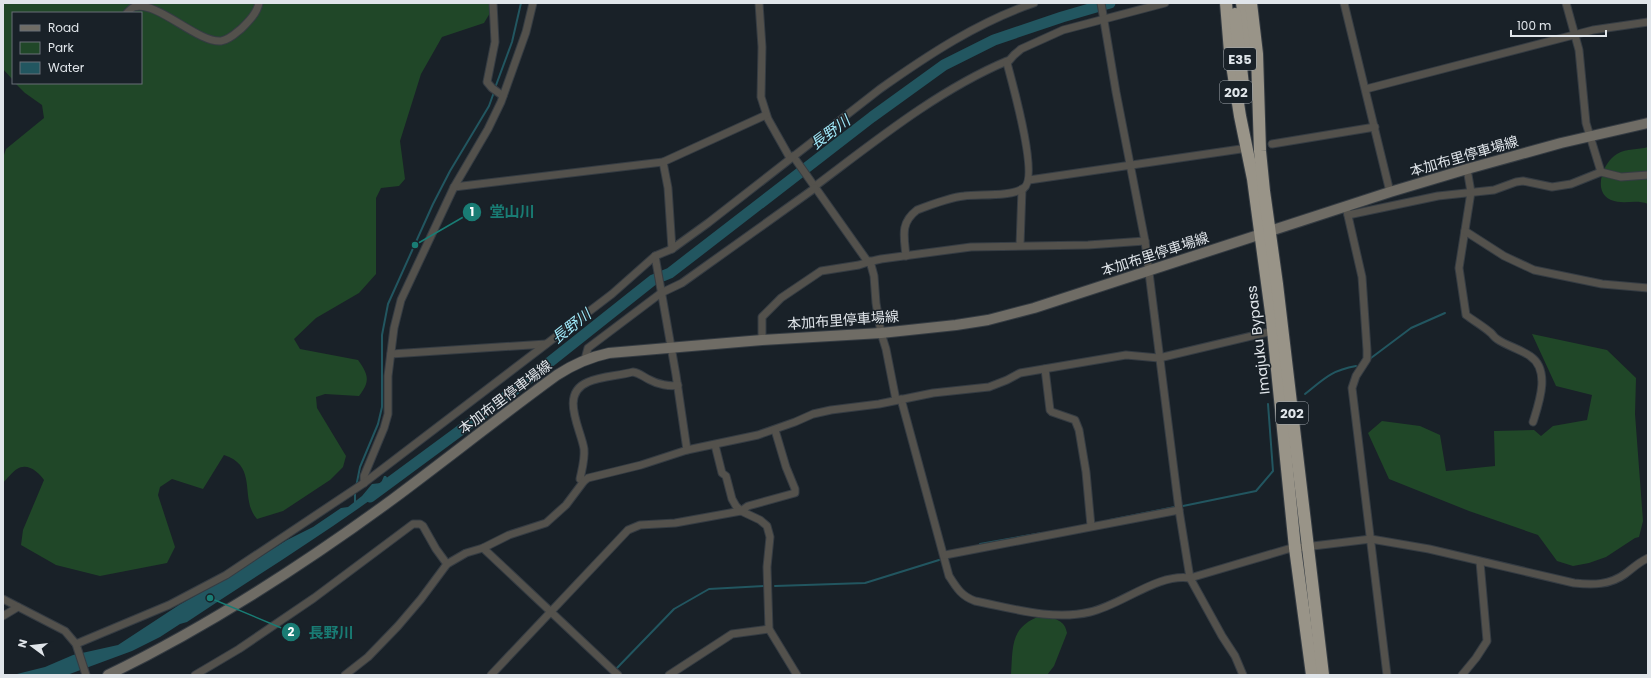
<svg xmlns="http://www.w3.org/2000/svg" width="1651" height="678" viewBox="0 0 1651 678" font-family="Poppins,'Noto Sans JP',sans-serif">
	<rect width="100%" height="100%" fill="#192128"/>
	<g fill="#204728">
		<path d="M3,3h493l-12,20 -42,14 -21,37 -21,67 5,38 -6,7 -18,2 -5,10v76l-17,19 -43,25 -22,21 6,10 58,11c10,14 13,21 1,36l-34,-2 -9,3 1,11 29,48 -3,11 -13,13 -47,31 -26,8c-18,-20 2,-53 -33,-64l-21,34 -31,-10 -12,8 -2,8 17,52 -8,16 -67,13 -44,-11 -35,-20 2,-15 21,-50c-5,-8 -17,-18 -27,-11 -5,3 -10,10 -14,14v-325l3,-9 38,-31 -2,-13 -17,-12 -10,-10h126v-70h-128v67l-10,-11z"/>
		<path d="M1648,147v57c-12,-5 -25,1 -37,-4 -19,-8 -8,-38 6,-46 10,-6 21,-4 31,-7z"/>
		<path d="M1532,334l75,16 29,28 -1,36 8,107 -4,16 -4,1 -29,19 -17,6 -16,3 -16,-5 -19,-26 -69,-24 -80,-32 -21,-46 14,-12 38,5 20,9 6,36 49,-5 -1,-35 40,-1 7,6 12,-10 34,-6 5,-25 -36,-9z"/>
		<path d="M1043,615c12,4 22,5 24,18l-13,33 -7,9h-36c2,-30 -1,-49 32,-60z"/>
	</g>
	<path fill="#225660" d="M384,476h2l3,5 -7,5 -2,7c-63,46 -129,86 -193,129l-7,2 -20,13 -28,14 -65,24h-54l32,-8 28,-12 45,-10 61,-40 53,-30 55,-35 26,-13 28,-19 7,-1 14,-11 10,-12 9,-1z"/>
	<g fill="none" stroke-linecap="round" stroke-linejoin="round">
		<g stroke="#225660" stroke-width="2">
			<path d="M495,88l17,-46 9,-39"/>
			<path d="M1371,358l40,-30 34,-15"/>
			<path d="M1305,394c20,-16 25,-23 51,-28"/>
			<path d="M356,487l4,-20 18,-43 4,-17v-72l6,-31 45,-100 17,-33 39,-65 5,-14"/>
			<path d="M355,503v-12"/>
			<path d="M1183,506l73,-15 17,-20 -5,-67"/>
			<path d="M1110,520l65,-13"/>
			<path d="M980,544l62,-11"/>
			<path d="M775,586l90,-3 74,-23"/>
			<path d="M616,669l58,-60 35,-20 55,-3"/>
		</g>
		<path stroke="#225660" stroke-width="11" d="M370,497l137,-101 146,-116 17,-7 202,-156 72,-52 50,-25 68,-23 48,-14"/>
		<defs>
			<g id="street">
				<path d="M493,3l2,39 -8,40 5,6 11,8"/>
				<path d="M759,3l3,44 -1,50 7,22 22,39"/>
				<path d="M1101,3l15,89 29,149 34,269 11,68 32,58 13,20 8,19"/>
				<path d="M1344,3l46,189"/>
				<path d="M1566,3l13,47 7,73 15,49"/>
				<path d="M127,13c2,-2 4,-5 7,-6 23,-7 63,36 87,34 8,-1 15,-8 21,-13 7,-7 15,-15 17,-25"/>
				<path d="M1007,63l7,-8 7,-6 42,-19 102,-27"/>
				<path d="M1366,89l227,-59 55,-8"/>
				<path d="M1272,144l103,-17"/>
				<path d="M793,156l75,106"/>
				<path d="M663,162l5,26 4,61"/>
				<path d="M1467,169l4,23 -12,76 7,47c8,6 17,11 25,18 2,2 4,5 6,6 10,7 23,10 33,17 21,14 9,47 3,66"/>
				<path d="M1029,180l212,-31"/>
				<path d="M454,187l209,-25 103,-47"/>
				<path d="M814,187c60,-45 124,-97 193,-126v2"/>
				<path d="M1346,207l16,70 5,73v9l-11,17 -4,12 35,287"/>
				<path d="M1348,215l90,-19 56,-6 22,-8 7,-1 29,6 19,-3 30,-12 20,5 27,-2"/>
				<path d="M1465,231l39,25 30,14 68,14 46,4"/>
				<path d="M1020,245l2,-56"/>
				<path d="M655,256l21,119 11,75"/>
				<path d="M906,256c-2,-20 -6,-33 11,-46 13,-5 35,-13 47,-14 16,-2 47,1 60,-8 15,-11 -12,-106 -17,-125"/>
				<path d="M870,261l4,15 2,27 5,30 5,16 10,51"/>
				<path d="M762,340v-23l19,-19 40,-27 38,-6 9,-3 13,-3 90,-12 117,-2 57,-4"/>
				<path d="M391,354l155,-10"/>
				<path d="M585,359l3,-11 73,-55 21,-10 133,-95"/>
				<path d="M1045,369l5,41 2,2 23,8 4,10 7,42 5,54"/>
				<path d="M901,399l48,177c7,11 12,20 26,25 36,7 77,20 115,11 32,-7 67,-39 100,-34l98,-29 83,-10 58,10 145,34c19,2 36,2 51,-9 8,-6 14,-12 23,-16"/>
				<path d="M715,445l7,28 4,3 6,23 4,7 5,5 19,9 7,6 3,11 -3,30 2,62 28,46"/>
				<path d="M584,481l-4,-2c2,-10 5,-20 4,-30 -3,-20 -25,-55 4,-67 13,-6 30,-6 45,-10 7,1 10,5 17,8 7,4 20,7 28,5"/>
				<path d="M364,483v-7l20,-48 4,-14v-38l6,-48 7,-28 53,-113 34,-58 13,-27 25,-70 7,-29"/>
				<path d="M483,548l135,127"/>
				<path d="M945,555l234,-45"/>
				<path d="M3,599l62,32 11,13 10,31"/>
				<path d="M3,616l15,-9"/>
				<path d="M76,644l93,-39 57,-30 138,-92 248,-189 43,-38 17,-7 36,-26 172,-134c48,-34 98,-67 154,-86"/>
				<path d="M195,675l44,-26 75,-51 99,-74h7l3,2 13,23 11,15"/>
				<path d="M345,675l23,-18 30,-31 23,-27 26,-35 19,-11 17,-5 26,-13 37,-12 20,-18 18,-24 4,-3 53,-13 46,-15 71,-15 37,-13 18,-8 18,-4 48,-6 54,-11 56,-6 18,-7 13,-7 106,-18 33,3 114,-27"/>
				<path d="M491,675l137,-145 12,-5 35,-2 66,-12 7,-5 47,-13v-4l-9,-22 -11,-37"/>
				<path d="M669,675l63,-41 37,-5"/>
				<path d="M1462,675l14,-17 11,-17 -7,-79"/>
			</g>
			<path id="secondary" d="M108,675c101,-49 195,-110 285,-176 55,-41 109,-84 164,-124 17,-11 33,-18 52,-22l153,-13 119,-7 75,-8 32,-5 46,-12 356,-116 77,-23 94,-26 87,-20"/>
			<g id="highway">
				<path d="M1226,3l4,49 10,64 13,63 19,141 23,228 17,127"/>
				<path d="M1242,3l6,43"/>
				<path d="M1251,3l6,51 3,97 4,40 13,93 46,391"/>
				<path d="M1235,14l8,71"/>
			</g>
		</defs>
		<use href="#street" stroke="#353c43" stroke-width="9"/>
		<use href="#secondary" stroke="#353c43" stroke-width="12"/>
		<use href="#highway" stroke="#353c43" stroke-width="14"/>
		<use href="#street" stroke="#53514c" stroke-width="7"/>
		<use href="#secondary" stroke="#6f6c65" stroke-width="10"/>
		<use href="#highway" stroke="#999488" stroke-width="12"/>
	</g>
	<g text-anchor="middle" dominant-baseline="central" stroke-width="3" stroke-linejoin="round" paint-order="stroke">
		<g fill="#192128" stroke="#a4aab0" stroke-width="1">
			<rect x="1224" y="48" width="32" height="22" rx="3"/>
			<rect x="1220" y="81" width="32" height="22" rx="3"/>
			<rect x="1276" y="402" width="32" height="22" rx="3"/>
		</g>
		<g font-size="13" font-weight="bold" fill="#e0e5ea">
			<text x="1240" y="59">E35</text>
			<text x="1236" y="92">202</text>
			<text x="1292" y="413">202</text>
		</g>
		<g font-size="14" fill="#e0e5ea" stroke="#192128">
			<text transform="translate(1464 156) rotate(-16)">本加布里停車場線</text>
			<text transform="translate(1155 254) rotate(-18)">本加布里停車場線</text>
			<text transform="translate(843 320) rotate(-4)">本加布里停車場線</text>
			<text transform="translate(1258 340) rotate(-97)">Imajuku Bypass</text>
			<text transform="translate(505 397) rotate(-37)">本加布里停車場線</text>
		</g>
		<g font-size="15" font-style="italic" fill="#a1e9f9" stroke="#192128">
			<text transform="translate(830 132) rotate(-37)">長野川</text>
			<text transform="translate(571 326) rotate(-38)">長野川</text>
		</g>
	</g>
	<path fill="none" stroke="#197c74" stroke-width="1.5" d="M415 245L472 212M210 598L291 632"/>
	<g fill="#197c74" stroke="#192128" stroke-width="1.5">
		<circle cx="415" cy="245" r="4"/>
		<circle cx="210" cy="598" r="4"/>
		<circle cx="472" cy="212" r="10"/>
		<circle cx="291" cy="632" r="10"/>
	</g>
	<g font-size="12" text-anchor="middle" font-weight="bold" fill="#fff">
		<text x="472" y="216">1</text>
		<text x="291" y="636">2</text>
	</g>
	<g font-size="15" text-anchor="middle" font-weight="bold" fill="#197c74" stroke="#192128" stroke-width="3" stroke-linejoin="round" paint-order="stroke">
		<text x="512" y="217">堂山川</text>
		<text x="331" y="638">長野川</text>
	</g>
	<rect width="1651" height="678" fill="none" stroke="#e0e5ea" stroke-width="8"/>
	<rect x="12" y="12" width="130" height="72" fill="#192128" stroke="#696f76"/>
	<rect x="20" y="25" width="20" height="6" fill="#6f6c65" stroke="#696f76"/>
	<text x="48" y="32" font-size="12" fill="#e0e5ea">Road</text>
	<rect x="20" y="42" width="20" height="12" fill="#204728" stroke="#696f76"/>
	<text x="48" y="52" font-size="12" fill="#e0e5ea">Park</text>
	<rect x="20" y="62" width="20" height="12" fill="#225660" stroke="#696f76"/>
	<text x="48" y="72" font-size="12" fill="#e0e5ea">Water</text>
	<g transform="translate(32 646) rotate(285)" stroke="#192128" stroke-width="3" paint-order="stroke">
	<path d="M0-3L7 15L0 10L-7 15Z" fill="#e0e5ea"/>
	<text y="-6" font-size="11" font-weight="bold" text-anchor="middle" fill="#e0e5ea">N</text>
	</g>
	<path d="M1511 30v6h95v-6" fill="none" stroke="#e0e5ea" stroke-width="2"/>
	<text x="1517" y="30" font-size="12" fill="#e0e5ea" stroke="#192128" stroke-width="3" paint-order="stroke">100 m</text>
</svg>
